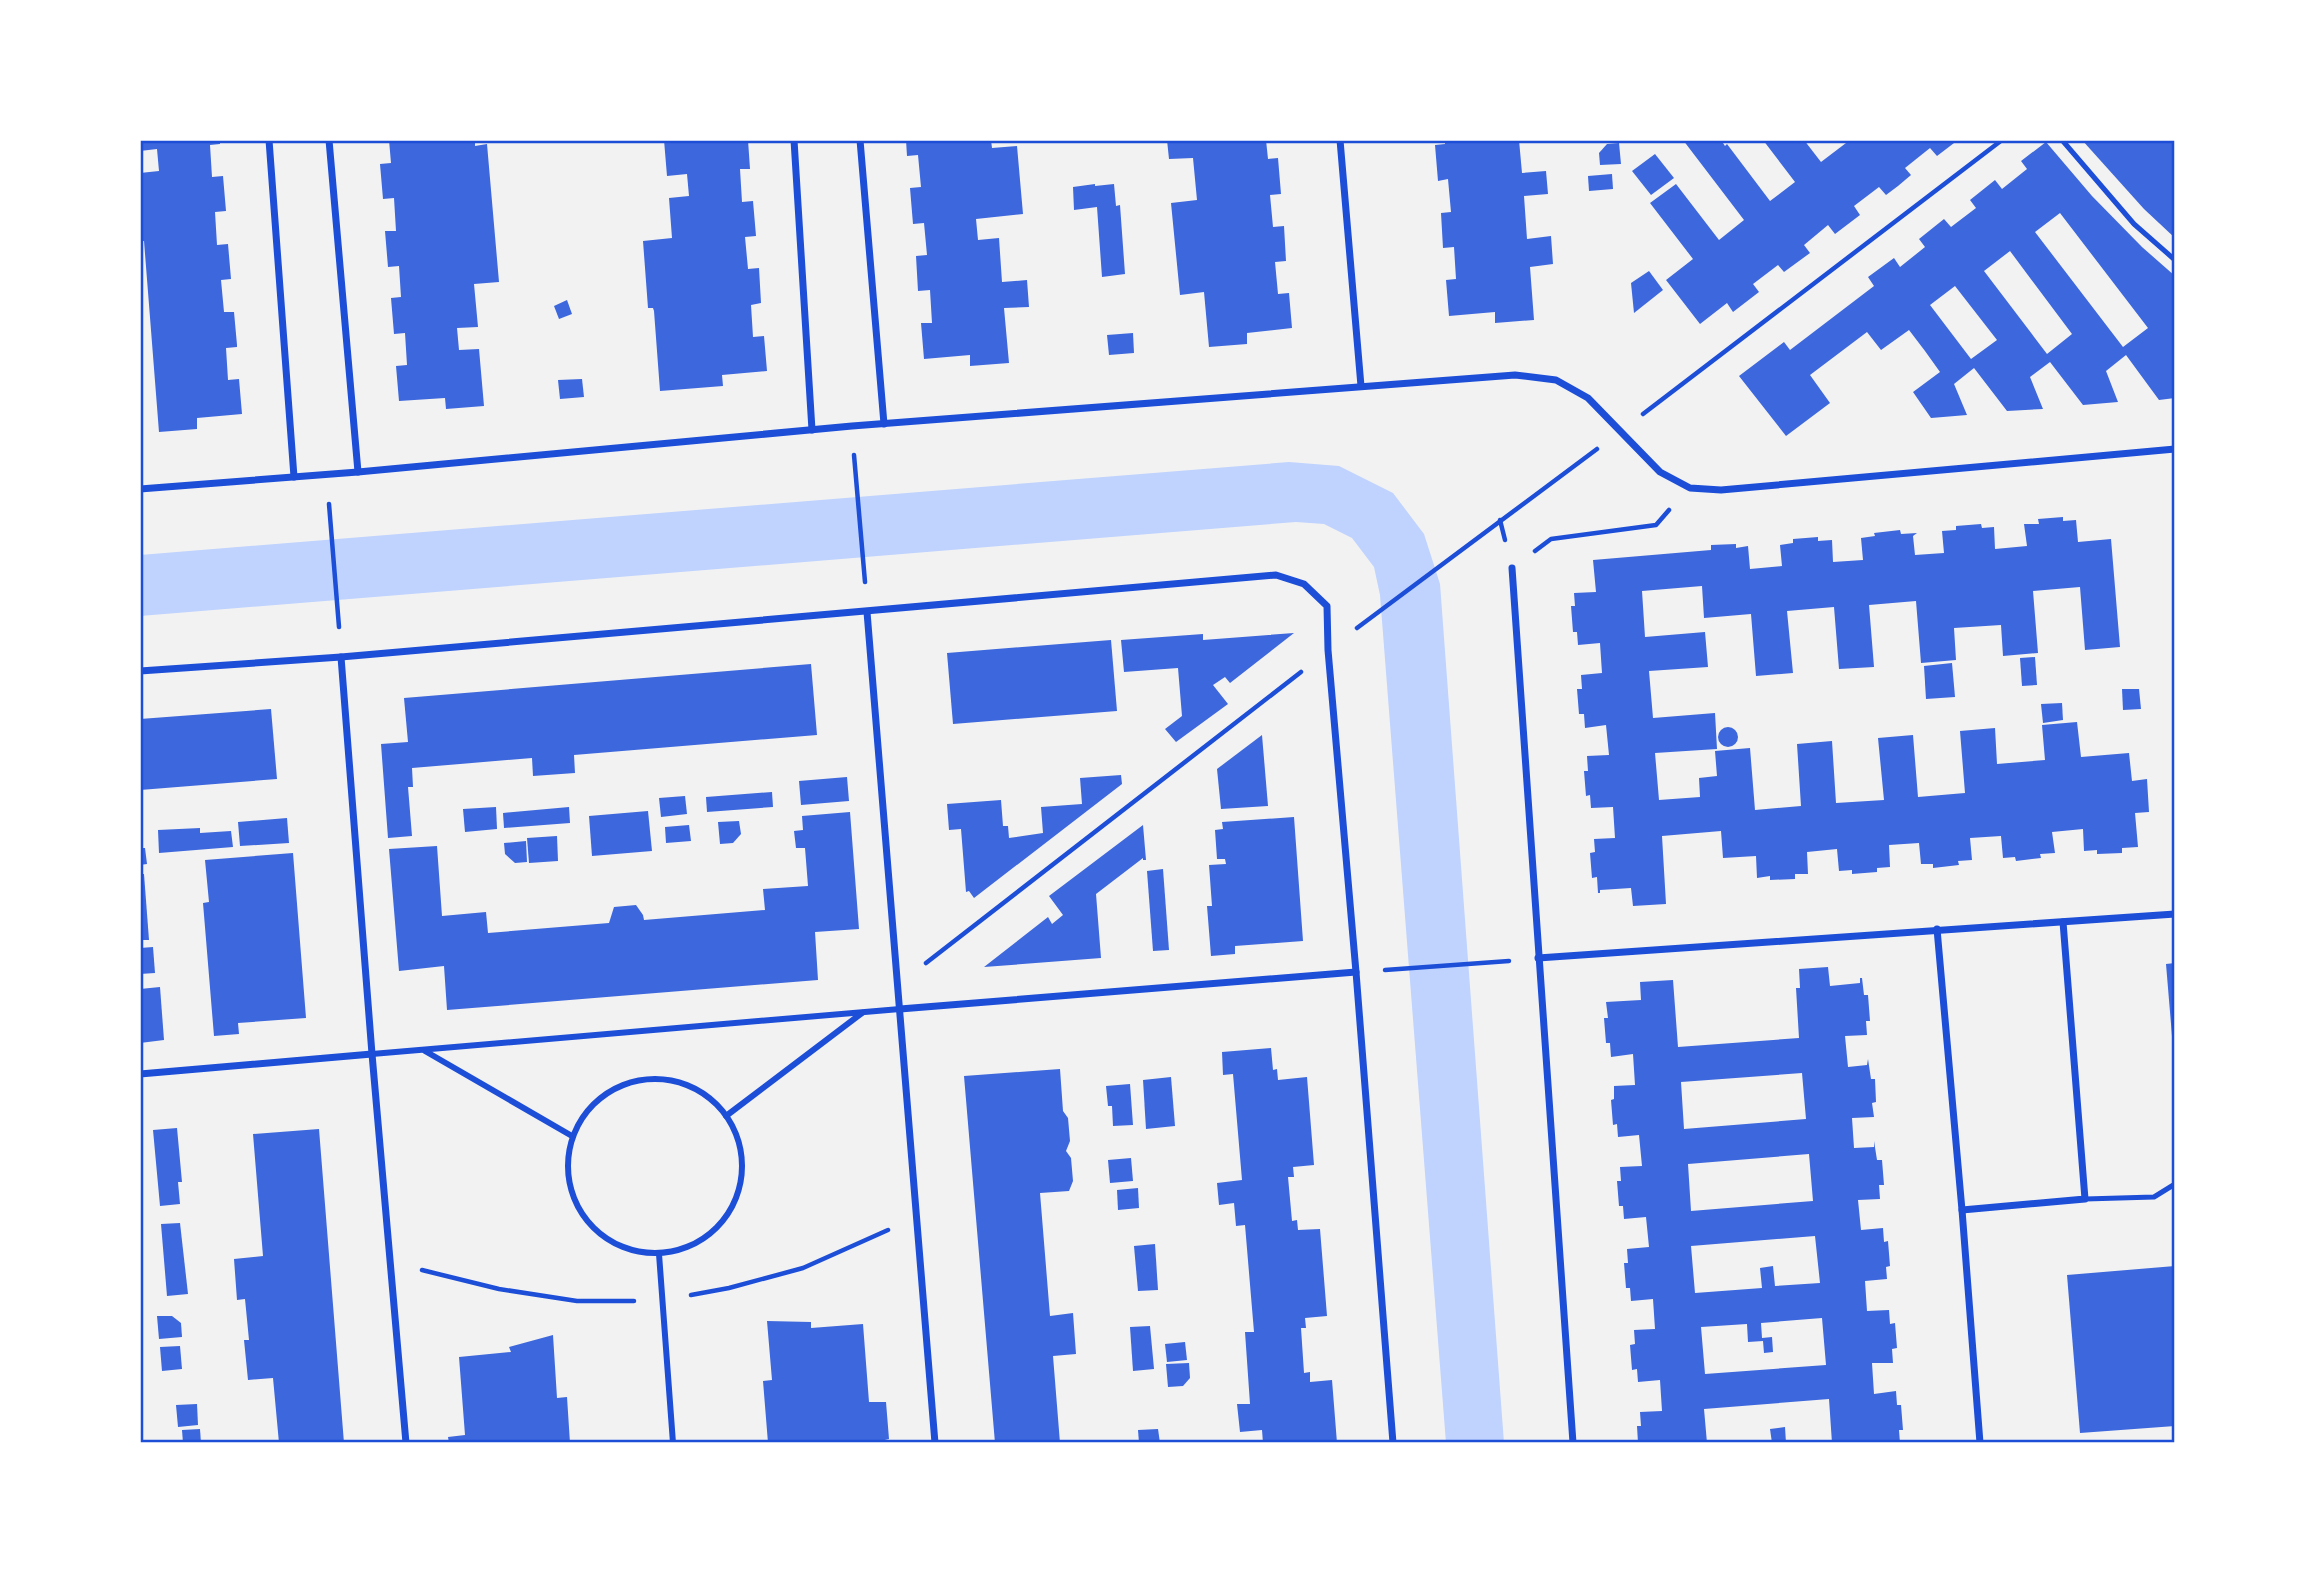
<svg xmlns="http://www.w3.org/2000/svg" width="2315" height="1583" viewBox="0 0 2315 1583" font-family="Ubuntu,sans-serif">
	<rect width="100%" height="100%" fill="#f2f2f2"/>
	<path fill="#bfd3fe" d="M1289,462l50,4 54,27 31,41 16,50 64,859h-58l-66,-848 -6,-28 -22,-29 -28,-14 -28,-2 -1156,94v-61z"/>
	<g fill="#3d67dc" fill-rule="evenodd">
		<path d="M140,140h80v4l-10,1 2,32 11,-1 3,35 -11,1 2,33 11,-1 3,35 -10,1 3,32h10l3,33v2l-11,1 2,32 11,-1 3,35 -45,4v11l-38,3 -15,-191h-4v-68l19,-2 -2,-22 -17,2z"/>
		<path d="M389,140h86v6l12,-2 12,138 -25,2 4,43 -21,1 2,22 20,-1 5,57 -38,3 -1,-11 -46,3 -3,-35 11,-1 -2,-32 -11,1 -3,-36 10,-1 -2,-31 -11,1 -3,-36h11l-2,-33 -11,1 -3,-35 11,-1z"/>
		<path d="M664,140h84l2,29h-10l2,33 11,-1 3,35 -11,1 3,32 11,-1 2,35 -10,2 2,32 11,-1 3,35 -45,4 1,11 -63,5 -6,-80 -1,-3h-5l-5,-67 29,-3 -3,-40 20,-2 -2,-22 -20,2z"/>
		<path d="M906,140h85l1,8 25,-2 6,68 -47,5 2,21 21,-2 3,44 25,-2 2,27 -25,1 5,55 -39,3v-11l-46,4 -3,-36h11l-2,-33 -12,1 -2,-35 11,-1 -3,-32 -11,1 -3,-36 11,-1 -3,-32 -11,1z"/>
		<path d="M1167,140h99l2,19 10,-1 3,36 -11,1 3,32 11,-1 2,35 -11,1 3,32 11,-1 3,35 -45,5v11l-38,3 -5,-55 -24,3 -9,-92 26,-3 -4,-42 -24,1z"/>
		<path d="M1445,140h74l3,33 24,-2 2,23 -24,2 3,43 24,-3 2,28 -23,3 4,53 -39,3v-11l-46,4 -3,-36 10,-1 -2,-32 -11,1 -2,-35 10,-1 -3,-33 -10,2 -3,-36 10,-1z"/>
		<path d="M1683,140h38l4,6 2,-2 43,57 25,-19 -32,-42h41l17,22 25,-19 -2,-3h114l-21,16 -7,-8 -25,20 6,7 -13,11 -12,9 -7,-8 -25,19 6,9 -25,19 -7,-9 -24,20 6,8 -26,19 -6,-7 -25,19 6,8 -26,20 -6,-9 -27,21 -34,-44 27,-21 -43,-56 26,-19 43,56 25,-20z"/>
		<path d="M2082,140h93v98l-31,-29z"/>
		<path d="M2046,142l46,54 50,51 33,29v122l-16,2 -33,-45 -20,16 12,31 -35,3 -33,-43 -20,15 13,32 -36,2 -33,-43 -20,16 13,31 -36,3 -18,-26 27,-20 -15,-21 -16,-21 -28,20 -14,-18 -57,43 20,28 -44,33 -47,-60 45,-34 6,8 84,-64 -6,-9 26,-19 6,9 25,-20 -6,-8 25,-20 7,8 25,-19 -6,-8 25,-20 7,9 25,-20 -6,-8zM2060,213l88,115 -25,19 -88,-115zM2010,251l62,83 -25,20 -63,-83zM1955,286l42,54 -26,19 -41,-54z"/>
		<path d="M1619,143l2,21 -21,1 -1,-12 8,-9z"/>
		<path d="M1655,154l19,24 -23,17 -19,-24z"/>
		<path d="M1612,174l1,15 -24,2 -1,-15z"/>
		<path d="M1095,184v2l19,-2 2,22 4,-1 5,69 -23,3 -5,-70 -23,3 -1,-23z"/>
		<path d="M1649,271l14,19 -29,23 -3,-30z"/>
		<path d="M567,300l5,14 -13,5 -5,-13z"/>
		<path d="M1133,333l1,20 -25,2 -2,-20z"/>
		<path d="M582,379l2,18 -24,2 -2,-19z"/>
		<path d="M2063,517v4l13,-1 2,22 33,-3 9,108 -35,3 -5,-63 -47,4 5,62 -35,3 -2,-31 -47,3 2,32 -35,3 -5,-62 -47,4 5,62 -35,2 -5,-62 -47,4 6,62 -37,3 -5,-62 -47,4 -2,-32 -60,5 3,46 60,-5 3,35 -59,4 4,47 62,-5 2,36 -62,4 4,47 41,-3 -1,-19 18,-2 -2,-25 35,-3 5,62 46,-4 -4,-62 35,-3 4,62 48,-3 -6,-62 35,-3 5,62 47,-4 -5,-62 35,-3 2,36 48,-4 -3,-35 35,-3 4,35 48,-4 3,28 15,-2 2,33 -14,1 3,34 -16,1v5l-25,1v-4l-13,1 -1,-22 -31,3 3,21 -15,1 1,4 -25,3 -1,-4 -12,1 -2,-22 -31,2 2,22 -14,1 1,4 -26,3v-4h-12l-2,-21 -30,2 1,22 -13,1v4l-25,2v-4l-13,1 -2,-22 -30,3 1,22h-13v5l-25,1v-4l-13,2 -1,-22 -33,2 -2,-27 -59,5 4,68 -33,2 -2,-18 -31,2v3h-2l-1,-16 -5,1 -2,-25 5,-1 -1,-13 21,-1 -2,-31 -22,1 -1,-13 -4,1 -2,-25h4l-1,-15 22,-1 -3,-30 -21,3 -1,-14h-5l-2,-25h5l-1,-14 21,-2 -2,-30 -22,2 -1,-13h-4l-2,-26h4l-1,-13 22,-1 -3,-32 118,-10v-5l25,-1v4l12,-2 2,23 32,-3 -2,-21 13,-2v-4l25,-2v4l14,-1 1,22 30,-2 -2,-22 14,-2 -1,-3 26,-3 1,4 16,-1 -4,3 2,19 29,-2 -2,-22 14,-1v-4l25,-2 1,4 12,-1 1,22 32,-3 -3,-22h15l-1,-5z"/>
		<path d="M1294,633l-64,50 -5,-6 -12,8 15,19 -52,38 -11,-13 17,-13 -4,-48 -54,4 -3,-32 82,-6v6z"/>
		<path d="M1111,640l6,71 -164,13 -6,-71z"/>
		<path d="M2035,657l2,28 -15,1 -2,-28z"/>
		<path d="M1952,663l3,34 -29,2 -2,-33z"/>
		<path d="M811,664l6,71 -243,20 1,18 -42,3 -1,-18 -120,10 1,19h-5l4,49 -24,2 -7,-94 27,-2 -4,-44z"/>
		<path d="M2122,689h17l2,20 -18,1z"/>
		<path d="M2062,703l1,17 -20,3 -2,-19z"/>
		<path d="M271,709l6,70 -137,11v-71z"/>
		<circle cx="1728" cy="737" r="10"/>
		<path d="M1262,735l6,71 -47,3 -4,-40z"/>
		<path d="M1121,775l1,9 -148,114 -5,-7 -3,1 -5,-63 -12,1 -2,-26 54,-4 2,26h5l1,12 34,-5 -2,-26 41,-3 -2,-26z"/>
		<path d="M847,777l2,24 -48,4 -2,-24z"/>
		<path d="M772,792l1,15 -66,5 -1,-15z"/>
		<path d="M685,796l2,18 -26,3 -2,-19z"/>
		<path d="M496,807l1,22 -32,3 -2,-23z"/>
		<path d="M569,807l1,16 -66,5 -1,-15z"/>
		<path d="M648,811l4,40 -60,5 -3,-40z"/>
		<path d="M850,812l9,117 -44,3 3,48 -371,30 -3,-44 -45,5 -10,-122 48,-3 5,70 44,-4 2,21 121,-10 5,-16 22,-2 7,10 1,5 121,-10 -2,-21 45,-3 -3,-38h-9l-2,-17 9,-1 -1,-14z"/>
		<path d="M1294,817l9,124 -68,5v8l-24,2 -4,-50h5l-3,-41 17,-1 -1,-5h-8l-2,-29 8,-1 -1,-7z"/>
		<path d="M287,818l2,25 -49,3 -2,-24z"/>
		<path d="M739,821l2,13 -8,9 -13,1 -2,-22z"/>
		<path d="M689,825l2,16 -25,2 -1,-16z"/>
		<path d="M1143,825l3,35h-3v-2l-47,36 5,64 -117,9 64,-50 4,7 11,-9 -14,-19z"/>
		<path d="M200,828v5l31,-2 2,16 -74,6 -1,-23z"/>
		<path d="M557,836l1,25 -29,2 -2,-25z"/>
		<path d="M526,841l1,21 -12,1 -10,-9 -1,-11z"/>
		<path d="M140,848h5l2,16 -7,1z"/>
		<path d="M293,853l13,165 -68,5 1,11 -25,2 -11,-133 6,-1 -4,-42z"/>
		<path d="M1163,869l6,81 -16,1 -6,-80z"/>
		<path d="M140,874h4l5,66h-9z"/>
		<path d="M153,947l2,26 -15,1v-26z"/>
		<path d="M2175,963v85h-2l-7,-84z"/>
		<path d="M1828,967l2,19 30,-3v-5h2l2,17h4l2,26h-4l1,14 -22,1 3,31 19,-2 1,-6 3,20h4l1,23 -4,1 2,14 -22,1 2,30 20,-1v-6l3,19h5l2,25h-5l1,14 -22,1 3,30 22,-2 1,14 4,-1 2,25 -4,1 1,12 -22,2 2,30 22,-1 1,14 5,-1 2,25 -5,1 1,14h-21l2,31 22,-3 1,14h4l2,25h-4l1,13h-68l-3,-44 -125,10 3,34h-69l-1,-17h4l-1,-14 22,-1 -2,-31 -22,2 -1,-13 -5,1 -2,-25 5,-1 -1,-14 21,-1 -2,-30 -22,2 -1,-13h-4l-2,-25h4l-1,-14 22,-2 -3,-30 -22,2 -1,-13h-4l-2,-25h4l-1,-14 22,-1 -3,-31 -21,2 -1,-13 -4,1 -2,-25 3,-1v-13l21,-1 -2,-31 -22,3 -1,-14h-4l-2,-25h4l-2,-16 35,-2 -1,-18 33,-2 5,67 121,-9 -3,-50h4l-1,-19zM1802,1073l4,46 -122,10 -3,-47zM1809,1154l4,47 -122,10 -3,-47zM1815,1236l5,47 -45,3 -2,-20 -13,2 2,20 -67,5 -4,-47zM1822,1318l4,47 -121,9 -4,-47 46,-3 1,18 15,-1 1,12 9,-1 -1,-15 -10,1 -1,-15z"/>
		<path d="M160,987l4,53 -24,3v-54z"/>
		<path d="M1271,1048l2,22 4,-1 1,11 29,-3 7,88 -21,2 1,10h-6l4,44 5,-1 1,10 22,-1 7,87 -22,2 1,10h-5l3,45 6,-1v10l22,-2 5,63h-74l-1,-13 -22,2 -3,-28h13l-5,-72h9l-9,-107 -9,1 -2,-23 -15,2 -2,-22 25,-3 -9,-106 -10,1 -1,-23z"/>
		<path d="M1060,1069l3,42 5,7 2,23 -4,10 5,7 2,23 -4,10 -29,2 10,123 23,-3 3,41 -23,2 7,87h-65l-31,-367z"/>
		<path d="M1171,1077l4,49 -29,3 -3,-49z"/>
		<path d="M1130,1084l3,41 -20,1 -1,-20h-4l-2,-20z"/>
		<path d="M177,1128l5,54h-4l2,22 -20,2 -7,-76z"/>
		<path d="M319,1129l25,314h-65l-6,-65 -25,2 -4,-40h5l-4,-41 -8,1 -3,-41 29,-3 -10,-122z"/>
		<path d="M1131,1158l2,23 -23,2 -2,-23z"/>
		<path d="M1138,1188l1,20 -21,2 -1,-20z"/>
		<path d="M180,1223l8,71 -21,2 -6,-72z"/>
		<path d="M1155,1244l3,46 -20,1 -4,-45z"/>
		<path d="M2175,1266v160l-95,7 -13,-158z"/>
		<path d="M157,1316h15l9,7 1,14 -23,2z"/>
		<path d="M767,1321l44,1v6l52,-4 6,78h17l3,37 -17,4h-104l-5,-62 9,-1z"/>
		<path d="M1150,1326l4,43 -21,2 -3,-44z"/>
		<path d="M553,1335l4,63 10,-1 3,46h-121l-1,-6 17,-2 -6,-78 52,-5 -2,-5z"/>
		<path d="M1185,1342l2,18 -20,2 -2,-18z"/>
		<path d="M180,1346l2,23 -20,2 -2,-24z"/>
		<path d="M1189,1363l1,15 -7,8 -15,1 -2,-23z"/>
		<path d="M197,1404l1,21 -20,2 -2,-22z"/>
		<path d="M1785,1427l1,16h-14l-2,-14z"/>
		<path d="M200,1429l1,14h-18l-1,-13z"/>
		<path d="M1158,1429l2,14h-21l-1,-13z"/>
	</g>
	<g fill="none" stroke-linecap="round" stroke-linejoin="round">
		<g stroke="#1d4ed8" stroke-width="4.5">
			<path d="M1643,414l359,-274"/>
			<path d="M854,455l11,127"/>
			<path d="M329,504l10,123"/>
			<path d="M1500,520l5,20"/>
			<path d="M1535,551l16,-12 105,-14 13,-15"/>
			<path d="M1357,628l240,-179"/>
			<path d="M926,963l375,-291"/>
			<path d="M1385,970l124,-9"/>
			<path d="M422,1270l77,19 78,12h57"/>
			<path d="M691,1295l38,-7 74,-20 85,-38"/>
		</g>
		<g stroke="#1d4ed8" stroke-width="5">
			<path d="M2062,140l72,84 41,36"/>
			<path d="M2085,1199l69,-2 21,-13"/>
		</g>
		<g stroke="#1d4ed8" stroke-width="6">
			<path d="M425,1051l147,85"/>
			<path d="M372,1054l528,-45"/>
			<circle cx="655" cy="1166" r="87"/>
			<path d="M726,1116l136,-103"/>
			<path d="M659,1254l14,189"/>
		</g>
		<g stroke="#1d4ed8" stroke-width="7">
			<path d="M269,140l25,337"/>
			<path d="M329,140l29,332"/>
			<path d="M794,140l18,290"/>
			<path d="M860,140l24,284"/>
			<path d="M1340,140l21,246"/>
			<path d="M140,489l218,-17 494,-46 663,-51 41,5 32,18 72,74 30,16 31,2 454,-41"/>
			<path d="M1512,568l61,875"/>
			<path d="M867,612l68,831"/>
			<path d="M341,657l31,397 34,389"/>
			<path d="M140,671l201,-14 935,-82 28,9 23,22 1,44 28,322 37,471"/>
			<path d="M1937,929l25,281 18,233"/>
			<path d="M1538,958l637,-44"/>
			<path d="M900,1009l456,-37"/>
			<path d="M140,1074l232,-20"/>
			<path d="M1962,1210l123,-11 -22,-277"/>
		</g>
	</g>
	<rect width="2315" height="1583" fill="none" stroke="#ffffff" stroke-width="284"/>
	<rect x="142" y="142" width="2031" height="1299" fill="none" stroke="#1d4ed8" stroke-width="2.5"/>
</svg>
